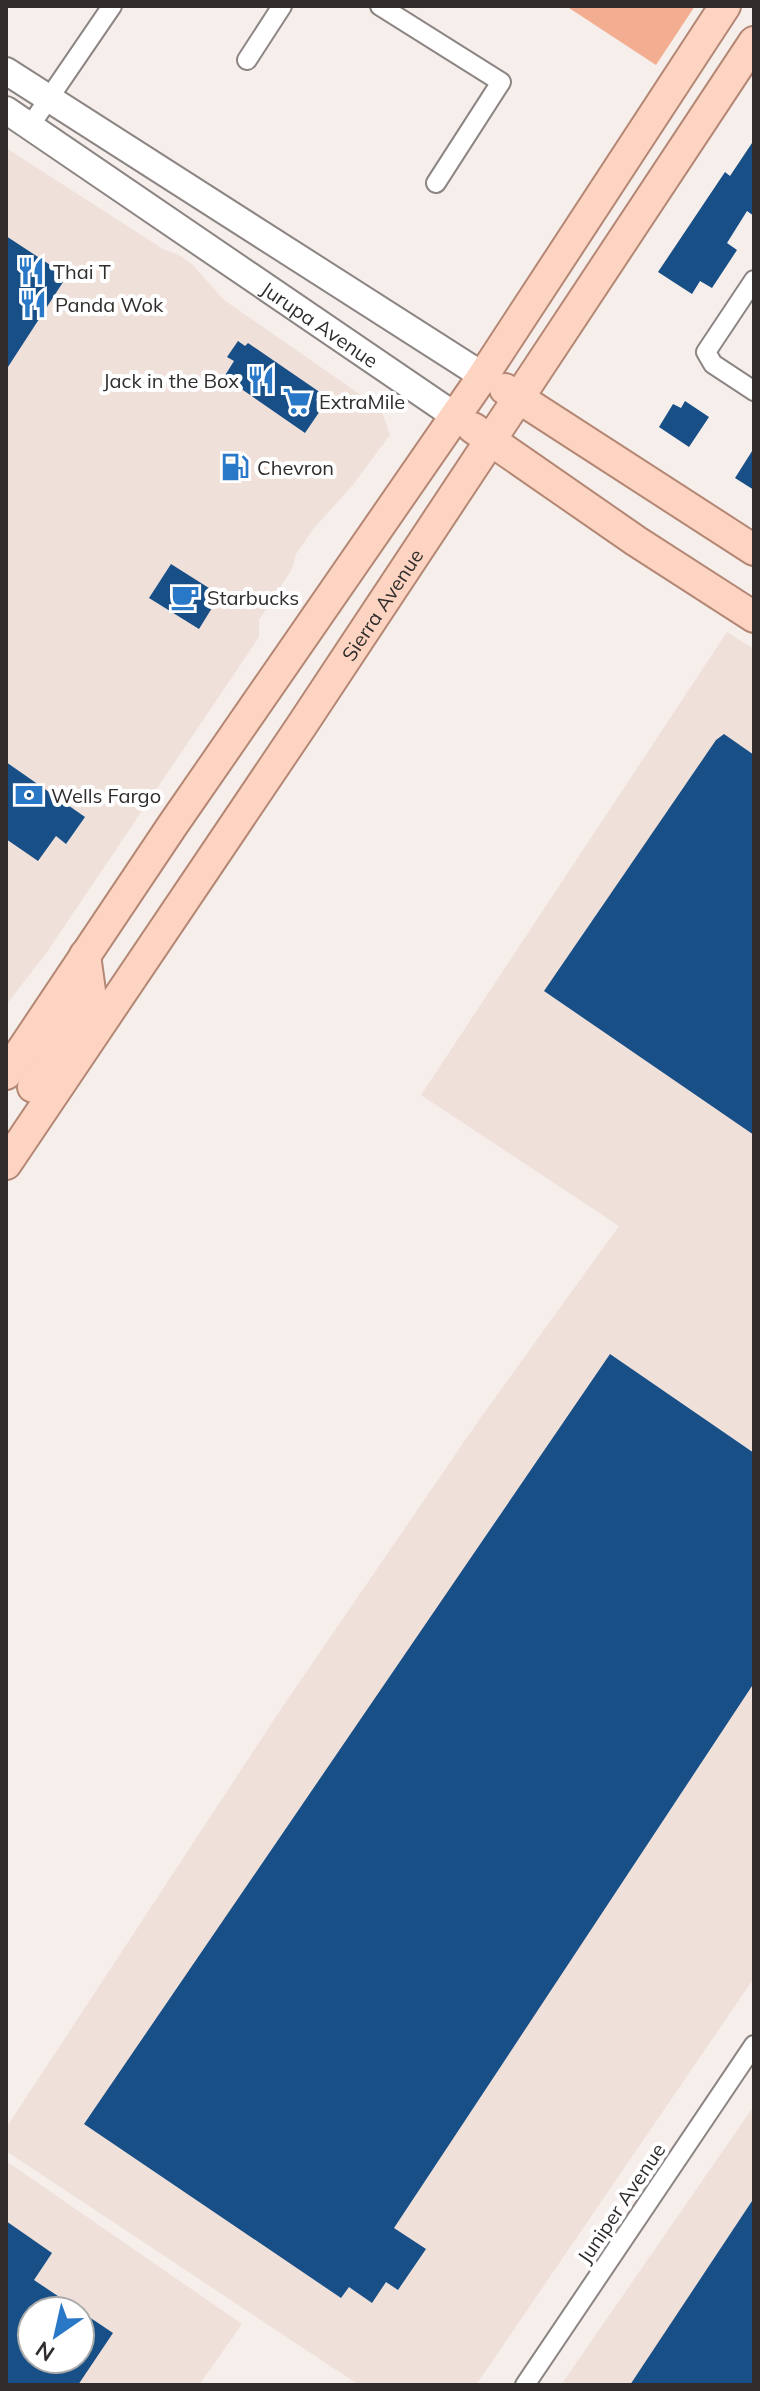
<svg xmlns="http://www.w3.org/2000/svg" width="760" height="2391" viewBox="0 0 760 2391" font-family="Mulish,sans-serif">
	<rect width="100%" height="100%" fill="#f6eeeb"/>
	<g fill="#f0e0da" fill-rule="evenodd">
		<path d="M6,148l157,101 16,6 13,9 32,36 157,109 9,26 -38,51 -38,42 -18,26 -4,15 -33,51v17l-212,315 -41,53z"/>
		<path d="M727,632l27,17v1329l-278,407h-117l-353,-234v-23l275,-419 198,-289 140,-194 -198,-131z"/>
		<path d="M754,2106v279h-193z"/>
		<path d="M6,2161l236,163 -43,61h-193zM32,2311h48v48h-48z"/>
	</g>
	<path fill="#f3ae92" d="M566,6h129l-39,59z"/>
	<g fill="#174f86" fill-rule="evenodd">
		<path d="M754,140v76l-7,-5 -20,32 10,7 -25,38 -12,-7 -8,13 -34,-22 67,-100 5,4z"/>
		<path d="M6,236l61,40 -61,94z"/>
		<path d="M238,341l7,5 3,-3 73,50 -5,7 8,5 -19,28 -81,-56 10,-16 -7,-4z"/>
		<path d="M685,401l24,16 -20,30 -30,-20 14,-23 8,4z"/>
		<path d="M754,448v42l-19,-12z"/>
		<path d="M171,564l49,31 -21,34 -50,-31z"/>
		<path d="M724,734l30,21v380l-210,-144 172,-251z"/>
		<path d="M6,762l79,55 -19,27 -10,-8 -18,25 -32,-22z"/>
		<path d="M610,1354l144,99v230l-360,545 32,21 -28,41 -12,-8 -14,21 -23,-16 -8,11 -257,-174z"/>
		<path d="M754,2198v187h-124z"/>
		<path d="M6,2221l46,32 -18,27 79,53 -35,52h-72zM32,2311h48v48h-48z"/>
	</g>
	<g fill="none" stroke-linecap="round" stroke-linejoin="round">
		<defs>
			<g id="minor">
				<path d="M380,6l121,76 -65,101"/>
				<path d="M247,60l35,-54"/>
				<path d="M30,126l82,-120"/>
				<path d="M754,280l-48,72 7,12 41,27"/>
				<path d="M525,2385l229,-340"/>
			</g>
			<g id="secondary">
				<path d="M6,71l477,305"/>
				<path id="s1" d="M6,110l449,306"/>
			</g>
			<g id="primary">
				<path d="M505,389l249,161"/>
				<path d="M473,428l163,113 118,76"/>
				<path d="M6,1074l166,-248 311,-450 242,-370"/>
				<path d="M33,1087l51,-79 6,-17 -5,-36"/>
				<path id="s2" d="M6,1164l296,-439 452,-683"/>
			</g>
		</defs>
		<use href="#minor" stroke="#8c8583" stroke-width="22"/>
		<use href="#secondary" stroke="#8c8583" stroke-width="30"/>
		<use href="#primary" stroke="#b48774" stroke-width="34"/>
		<use href="#minor" stroke="#fff" stroke-width="18"/>
		<use href="#secondary" stroke="#fff" stroke-width="26"/>
		<use href="#primary" stroke="#fdd4c2" stroke-width="30"/>
	</g>
	<defs>
		<symbol id="restaurant-bare" viewBox="-9 -9 18 18"><path d="M-5-6h1v4h1v-4h1v4h1v-4h1v5L-1.5 .5V6h-2V.5L-5-1ZM5-6V6H3V1.5H1.5Q1.5-4 5-6Z" fill="#2978c7" stroke="#fff" stroke-width="2.5" paint-order="stroke"/></symbol>
		<symbol id="supermarket-bare" viewBox="-9 -9 18 18"><path d="M-6-5.5h2.5l.6 2H6L4.5 2H-2.5L-4.4-4H-6ZM-1.5 3.2a1.3 1.3 0 1 0 .1 0ZM3 3.2a1.3 1.3 0 1 0 .1 0Z" fill="#2978c7" stroke="#fff" stroke-width="2.5" paint-order="stroke"/></symbol>
		<symbol id="fuel-bare" viewBox="-9 -9 18 18"><path d="M-5.5-6h7V0h2V4h1.3V-2.5L3-4.5l.8-.8L6-3V5H2.5V1h-1V6h-7ZM-4.2-4.7v3.2H.2V-4.7Z" fill="#2978c7" stroke="#fff" stroke-width="2.5" paint-order="stroke"/></symbol>
		<symbol id="cafe-bare" viewBox="-9 -9 18 18"><path d="M-5.5-4.5H6V0H3Q3 3.5 0 3.5H-2.5Q-5.5 3.5-5.5 0ZM3-3.2v2h1.7v-2ZM-6 4.5H4V6H-6Z" fill="#2978c7" stroke="#fff" stroke-width="2.5" paint-order="stroke"/></symbol>
		<symbol id="bank-bare" viewBox="-9 -9 18 18"><path d="M-6-4H6V4H-6ZM0-2.3a2.3 2.3 0 1 0 0 4.6a2.3 2.3 0 1 0 0-4.6Z" fill="#2978c7" stroke="#fff" stroke-width="2.5" paint-order="stroke"/></symbol>
	</defs>
	<g fill-rule="evenodd">
		<use href="#restaurant-bare" x="11" y="251" width="40" height="40"/>
		<use href="#restaurant-bare" x="13" y="284" width="40" height="40"/>
		<use href="#restaurant-bare" x="241" y="360" width="40" height="40"/>
		<use href="#supermarket-bare" x="277" y="381" width="40" height="40"/>
		<use href="#fuel-bare" x="215" y="447" width="40" height="40"/>
		<use href="#cafe-bare" x="165" y="577" width="40" height="40"/>
		<use href="#bank-bare" x="9" y="775" width="40" height="40"/>
	</g>
	<g text-anchor="middle" dominant-baseline="central" stroke-width="8" stroke-linejoin="round" paint-order="stroke">
		<g font-size="20" fill="#302d2c" stroke="#fff" text-anchor="start">
			<text x="53" y="271">Thai T</text>
			<text x="55" y="304">Panda Wok</text>
			<text x="239" y="380" text-anchor="end">Jack in the Box</text>
			<text x="319" y="401">ExtraMile</text>
			<text x="257" y="467">Chevron</text>
			<text x="207" y="597">Starbucks</text>
			<text x="51" y="795">Wells Fargo</text>
		</g>
		<g font-size="20" fill="#302d2c" stroke="#fff">
			<text stroke="none"><textPath href="#s1" startOffset="380">Jurupa Avenue</textPath></text>
			<text stroke="none"><textPath href="#s2" startOffset="674">Sierra Avenue</textPath></text>
			<text transform="translate(621 2203) rotate(-56)">Juniper Avenue</text>
		</g>
	</g>
	<rect width="760" height="2391" fill="none" stroke="#302d2c" stroke-width="16"/>
	<g transform="translate(56 2335) rotate(214)"><circle r="38" fill="#ffffff" stroke="#acabab" stroke-width="2"/>
	<path d="M0-6L14 30L0 20L-14 30Z" fill="#2978c7"/>
	<text y="-12" font-size="22" font-weight="bold" text-anchor="middle" fill="#302d2c">N</text>
	</g>
</svg>
